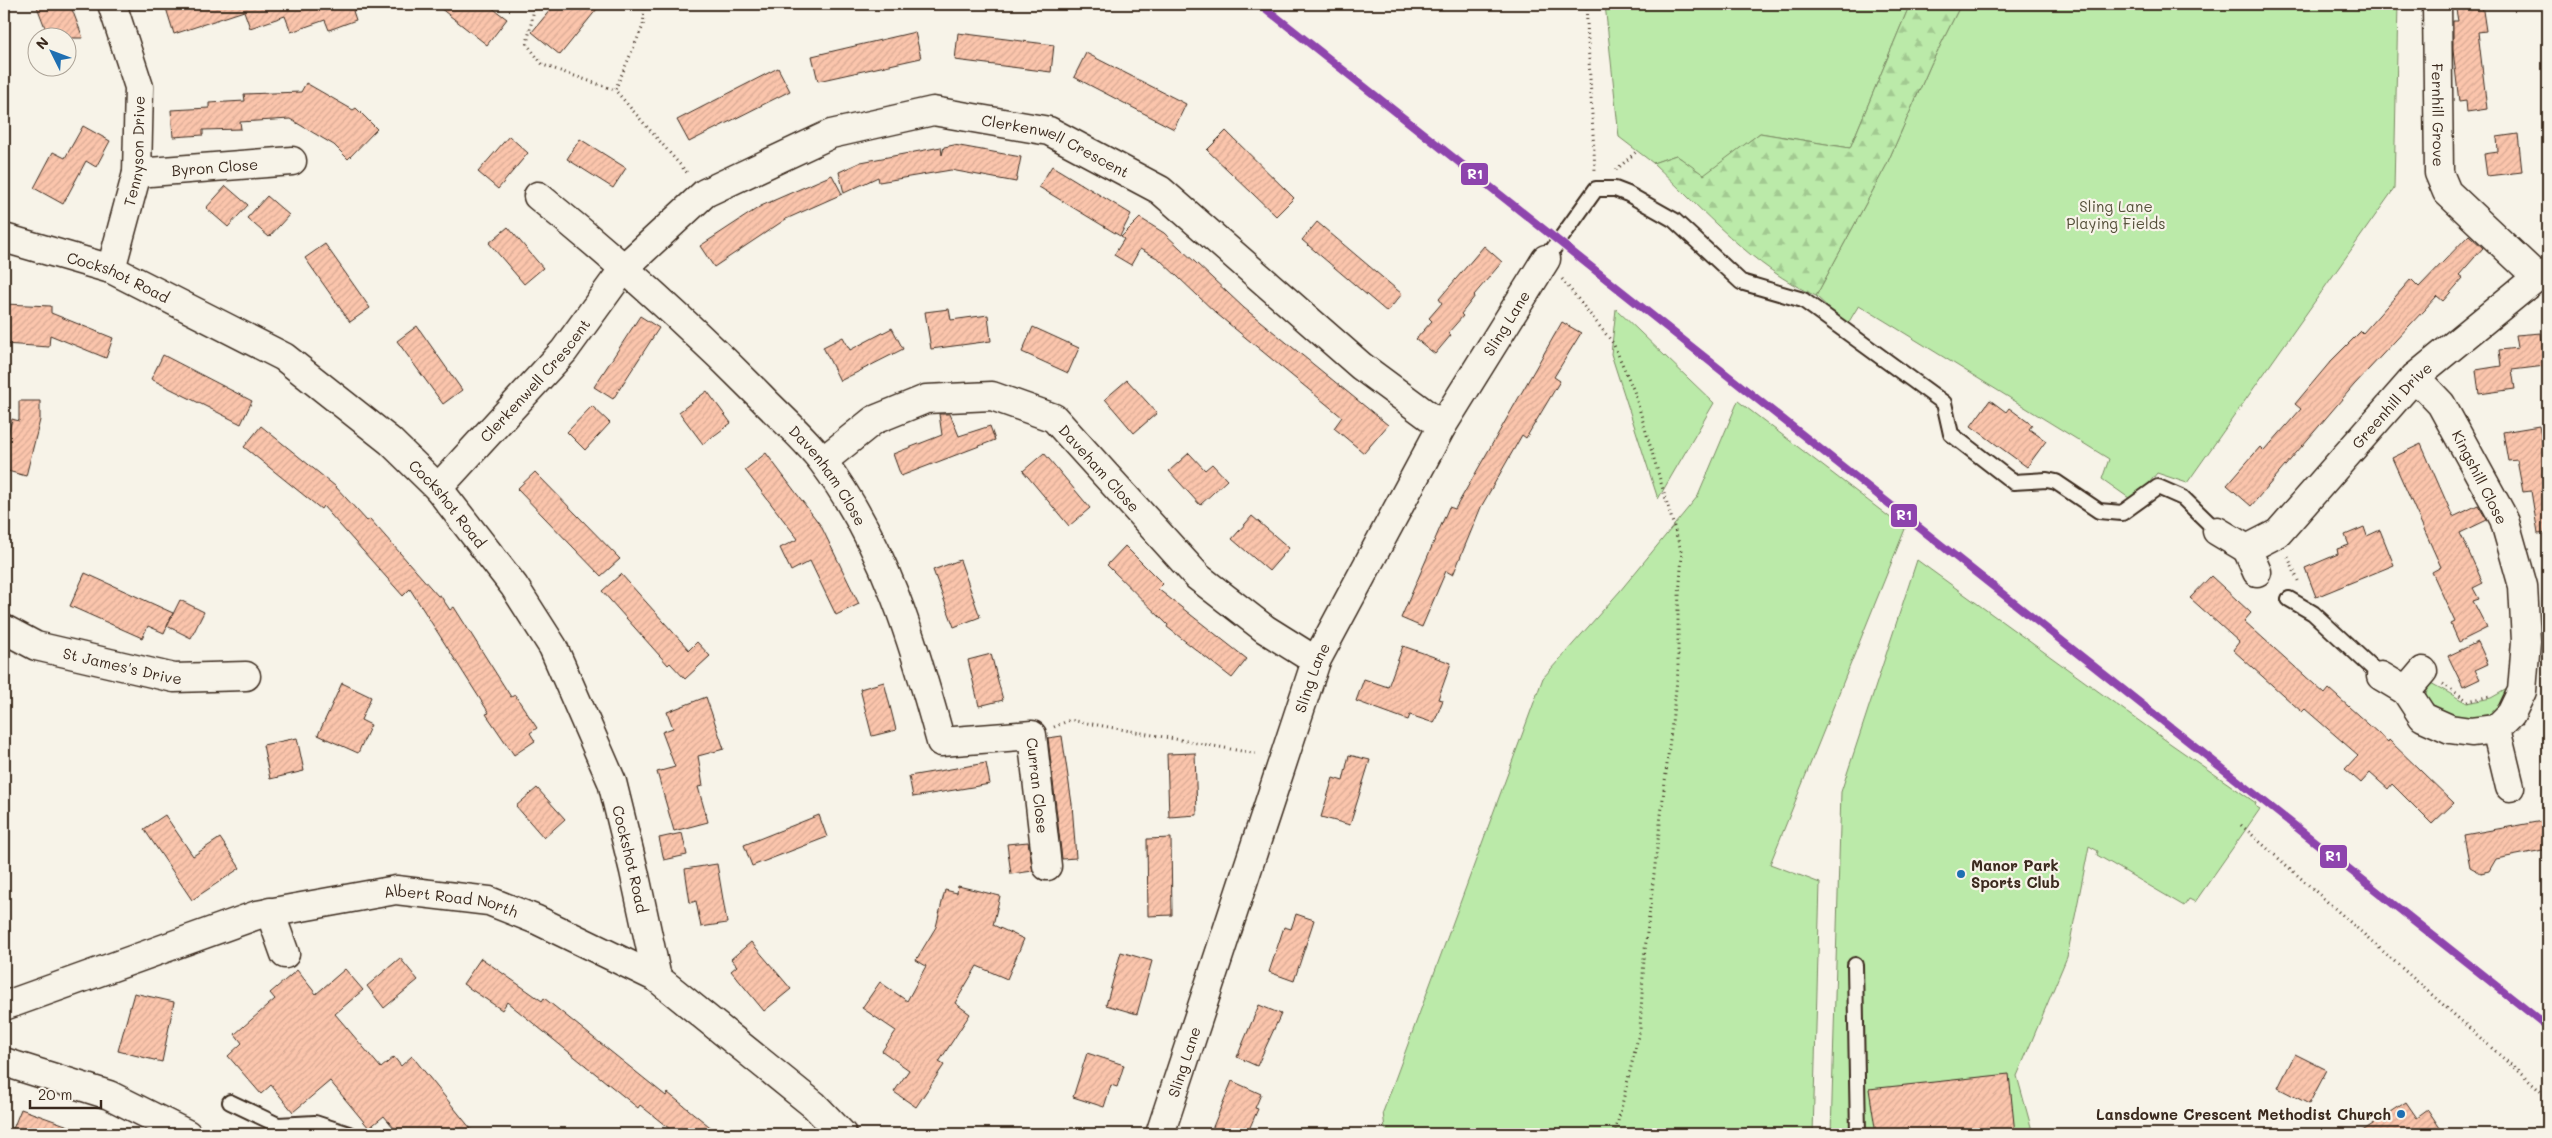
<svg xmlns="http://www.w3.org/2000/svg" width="2552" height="1138" viewBox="0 0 2552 1138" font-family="Mali,sans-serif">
	<defs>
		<pattern id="forest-firs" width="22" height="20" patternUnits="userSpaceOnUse" patternTransform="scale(1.25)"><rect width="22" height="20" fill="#bbeaa9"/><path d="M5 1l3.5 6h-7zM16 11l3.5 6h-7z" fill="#a2c991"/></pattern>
		<pattern id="building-hatch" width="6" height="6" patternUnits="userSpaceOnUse" patternTransform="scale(1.25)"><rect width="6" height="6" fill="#fbc5ac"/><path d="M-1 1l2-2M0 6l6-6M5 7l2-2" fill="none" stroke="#d8a994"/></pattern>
	</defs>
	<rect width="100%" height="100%" fill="#f7f3e8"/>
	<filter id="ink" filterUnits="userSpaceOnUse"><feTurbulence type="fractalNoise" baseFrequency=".02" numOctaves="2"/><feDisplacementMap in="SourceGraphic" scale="10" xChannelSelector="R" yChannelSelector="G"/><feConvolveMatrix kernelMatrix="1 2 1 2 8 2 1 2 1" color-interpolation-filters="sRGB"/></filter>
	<g filter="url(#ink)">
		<g fill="#bbeaa9" stroke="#7b8a64">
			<path d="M1605,4h305l-60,144 -90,-15 -56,43 -28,-21 -23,8 -34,-26z"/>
			<path d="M1961,4h437l-4,185 -207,294 -30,-10 -11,14 -17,11 -27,-19 7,-20 -250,-154 -12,20 -31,-29 70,-130 45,-102z"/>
			<path d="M1616,309l98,94 -56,96 -47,-145z"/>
			<path d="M1738,401l167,128 -135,335 50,19 -7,251h-418l-10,-5 -2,-17 160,-434 77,-87 78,-95z"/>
			<path d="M1917,560l254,184 85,59 -1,3 5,3 -65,93 -6,-3 -5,7 -87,-51 1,-4 -9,-5 -22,111 -50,119 16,58h-202l10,-342z"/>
			<path d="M2429,682l38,21 24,-5 16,-9c0,7 -6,12 -9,17 -18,25 -55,9 -73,-8z"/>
		</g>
		<path fill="url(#forest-firs)" stroke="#7b8a64" d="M1910,4h51l-30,60 -45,102 -70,130c-62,-27 -114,-87 -163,-133l23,-8 28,20 56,-42 90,15z"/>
		<g fill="url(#building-hatch)" stroke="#3b2a1e">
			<path d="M36,4h34l13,34h-34z"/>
			<path d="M180,4h184l1,3 -12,4 3,9 -27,10 -4,-10 -34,12 -6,-16 -35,12 -6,-17 -70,23 -8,-26z"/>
			<path d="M435,4h52l20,15 -20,26z"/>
			<path d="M555,4h46l-41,51 -28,-23z"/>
			<path d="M2455,4h27l4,27 -8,1 9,77 -20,3 -1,-11 -7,1 -6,-52v-29h5z"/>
			<path d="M915,32l6,26 -103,23 -6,-25z"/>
			<path d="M958,33l96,12 -3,27 -96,-12z"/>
			<path d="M1086,53l100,51 -12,25 -100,-52z"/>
			<path d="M778,68l12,23 -101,51 -12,-22z"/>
			<path d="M306,83l47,27 3,-2 21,21 -29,30 -14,-14 -44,-26 -50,3 1,7 -38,1v5l-30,2 -2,-27 38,-2v-5l36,-2 -1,-7 57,-2z"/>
			<path d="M83,126l27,15 -14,26 -10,-6 -23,43 -29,-16 19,-36 12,6z"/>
			<path d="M1226,131l68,67 -18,18 -69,-66z"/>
			<path d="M2518,134l4,38 -35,4 -3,-22 14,-2 -1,-15z"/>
			<path d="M509,136l19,17 -30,36 -20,-17z"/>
			<path d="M580,139l46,29 -13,20 -46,-29z"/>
			<path d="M954,145l67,12 -5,25 -65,-12 -72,12 -1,-5 -34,16 -5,-21 22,-10 80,-15 1,8 2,-8z"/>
			<path d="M1052,166l79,48 -11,22 -81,-49z"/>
			<path d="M832,175l10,19 -56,25 -72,48 -14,-21 61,-40z"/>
			<path d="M226,186l22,19 -20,22 -22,-19z"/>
			<path d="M267,196l22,19 -20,22 -22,-19z"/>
			<path d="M1140,218l24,15 80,75 144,117 -24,28 -30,-25 8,-11 -125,-103 -58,-55 -19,-10 -9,16 -17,-10 10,-16 -3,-2z"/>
			<path d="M1317,222l85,72 -15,18 -85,-72z"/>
			<path d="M508,227l35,41 -19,16 -35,-41z"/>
			<path d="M2469,235l14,13 -24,27 4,3 -20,23 -6,-5 -83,89 -103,121 -24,-21 33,-38 4,4 37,-42 -6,-5 36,-43 30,-30 2,2 48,-54 8,8z"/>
			<path d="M325,244l45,64 -20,14 -45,-64z"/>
			<path d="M1484,246l18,16 -28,33 1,1 -14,18 2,2 -15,17 3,2 -16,19 -19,-15 16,-18 -3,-3 13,-15 -3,-4z"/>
			<path d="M4,304l47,2v7l62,25 -7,20 -56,-23 -1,12 -45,-3z"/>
			<path d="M949,309l2,11 37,-5 3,26 -60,8 -6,-37z"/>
			<path d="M640,316l19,12 -46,71 -19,-12z"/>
			<path d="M1562,322l19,11 -27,44 6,4 -34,57 -4,-3 -41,72 -28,68 -7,-4 -24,56 -21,-9 48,-111 6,2z"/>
			<path d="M417,326l45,64 -19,14 -46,-63z"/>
			<path d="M1033,327l46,21 -11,25 -46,-21z"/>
			<path d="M892,328l11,21 -63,32 -17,-34 20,-10 7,13z"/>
			<path d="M2541,333l4,33 -33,4 3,19 -36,5 -3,-24 25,-4 -2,-16 19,-2 -2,-13z"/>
			<path d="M163,355l89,46 -11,23 -90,-45z"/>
			<path d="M1127,380l30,33 -23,20 -29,-34z"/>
			<path d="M707,391l24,32 -28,21 -24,-32z"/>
			<path d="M1990,400l16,12 3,-4 23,17 -3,4 17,12 -19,26 -56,-41z"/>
			<path d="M19,401h21v19l-14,56 -22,-6v-20l8,-31 7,2z"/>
			<path d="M592,406l18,17 -25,27 -18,-18z"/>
			<path d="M939,414h11l9,22 31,-10 5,14 -94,36 -8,-22 49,-19z"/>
			<path d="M261,426l74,60 32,35 3,-2 68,77 2,-1 10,15 4,-3 57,90 4,-2 22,33 -7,5 5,8 -21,14 -28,-41 3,-1 -79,-124 -7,7 -80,-90 -2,3 -77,-62z"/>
			<path d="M2539,426l4,22 5,-1v86l-10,1 -7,-43 -8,1 -6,-32 -9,1 -5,-29z"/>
			<path d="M2421,444l32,73 25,-12 9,15 -27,13 23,50 -10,5 6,11 -6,2 14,27 -28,14 -8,-18 4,-2 -23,-50 9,-5 -49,-109z"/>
			<path d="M766,453l55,73 38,78 -23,11 -26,-54 -19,10 -11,-23 18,-9 -53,-69z"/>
			<path d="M1044,453l46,55 -21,18 -46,-55z"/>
			<path d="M1189,453l16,17 7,-6 15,16 -27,25 -31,-34z"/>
			<path d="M535,472l85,87 -19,17 -84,-87z"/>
			<path d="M1252,516l37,32 -20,23 -37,-32z"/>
			<path d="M2364,527l3,9 13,-6 14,35 -78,32 -11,-29 33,-14 -1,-5 12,-4 -4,-10z"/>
			<path d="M1125,546l38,38 -5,5 89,70 -15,19 -65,-51 1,-2 -61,-60z"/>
			<path d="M960,560l20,57 -26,10 -21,-57z"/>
			<path d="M85,573l88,40 -9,20 -16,-7 -6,12 -72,-32z"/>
			<path d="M621,574l68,76 8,-8 13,14 -25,23 -15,-16 -2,2 -66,-74z"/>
			<path d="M2211,576l40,37 -7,8 81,73 4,-5 59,53 1,-2 65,63 -22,21 -40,-40 -4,5 -18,-16 -9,10 -16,-14 13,-14 -53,-46 -3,3 -69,-62 6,-8 -49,-44z"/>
			<path d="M180,600l24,12 -13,26 -24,-12z"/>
			<path d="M2478,642l10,22 -13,6 5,9 -17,8 -15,-31z"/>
			<path d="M1403,646l48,17 -13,36 5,1 -9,23 -24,-8 -2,5 -52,-19 8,-22 24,8z"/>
			<path d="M991,654l12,46 -24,6 -11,-46z"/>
			<path d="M884,682l12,48 -24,6 -12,-47z"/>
			<path d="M342,683l29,14 -10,23 10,5 -13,28 -40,-18z"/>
			<path d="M706,697l18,52 -26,7 5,30 -5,1 10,35 -34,9 -17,-59 18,-5 -13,-35 11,-4 -6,-16z"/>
			<path d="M1062,736l10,68 4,54 -14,1 -14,-121z"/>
			<path d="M297,738l7,33 -34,8 -7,-34z"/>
			<path d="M1195,753l2,62 -28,2 -2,-63z"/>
			<path d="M1349,755l21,5 -20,65 -29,-8 12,-39 10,3z"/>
			<path d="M986,763l4,21 -77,13 -4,-21z"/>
			<path d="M537,788l28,31 -21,19 -28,-32z"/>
			<path d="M165,815l28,41 27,-18 20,30 -48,32 -48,-71z"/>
			<path d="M819,815l8,22 -75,29 -8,-21z"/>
			<path d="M2548,820v29l-52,10 -7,12 -8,2 -11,-6 -6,-32z"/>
			<path d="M682,833l5,22 -23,5 -5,-22z"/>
			<path d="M1171,838l1,77 -24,1 -1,-77z"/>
			<path d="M1028,842l5,29 -22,3 -4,-30z"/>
			<path d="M717,864l10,59 -26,4 -5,-26 -6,2 -5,-34z"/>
			<path d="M958,886l42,10 -7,29 31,14 -17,40 -30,-13 -22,37 15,11 -31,48 5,3 -28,42 -22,-15 15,-22 -27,-19 14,-20 -34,-23 18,-26 27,19 19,-35 -10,-6 20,-33 9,-37 12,3z"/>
			<path d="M1296,914l18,6 -20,61 -25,-9 15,-45 7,2z"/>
			<path d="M751,942l40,47 -27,22 -33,-40 6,-5 -6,-7z"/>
			<path d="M1121,952l31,9 -15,53 -31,-9z"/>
			<path d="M400,958l18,22 -34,28 -17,-22z"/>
			<path d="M481,958l61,43 2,-3 122,98 2,-3 51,41h-43l-36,-29 -2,3 -131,-106 -5,8 -39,-26z"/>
			<path d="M345,969l18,21 -28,24 46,54 13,-11 7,9 11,-10 63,78h-76l-15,-18 -15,12 -39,-47 -37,31 -22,-27 -10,9 -33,-38 14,-13 -7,-9 40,-35 -5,-6 27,-23 19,24z"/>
			<path d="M134,993l40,9 -12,60 -44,-11z"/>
			<path d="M1259,1005l22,9 -24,52 -20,-9z"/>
			<path d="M1087,1053l37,12 -7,22 -6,-2 -7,22 -31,-10z"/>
			<path d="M2295,1054l32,16 -18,34 -31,-16z"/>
			<path d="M2009,1074l6,60h-139l-7,-45z"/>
			<path d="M1232,1081l29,13 -6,14 3,1 -11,25h-37z"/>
			<path d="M2406,1102l11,16 11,-8 16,24h-86z"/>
			<path d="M21,1109l64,23 -1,2h-73z"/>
		</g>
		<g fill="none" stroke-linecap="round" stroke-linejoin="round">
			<defs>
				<g id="lane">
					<path d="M1546,259l50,-70h19l13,5 46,26 67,62 62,18 141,103 7,31 62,48 34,-2 9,2 43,29 23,2 36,-26 25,11 34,33"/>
					<path d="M2289,599l24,14 68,63"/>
					<path d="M1855,965l3,169"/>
					<path d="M230,1102l48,23 37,-2 34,11"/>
				</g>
				<g id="street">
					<path id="s1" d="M2437,4l2,169 8,19 90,85"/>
					<path id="s2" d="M137,173l155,-12"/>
					<path id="s3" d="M538,196c78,63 152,129 222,200 20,21 45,42 63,66 62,83 91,182 118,280l91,-7 15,131"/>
					<path id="s4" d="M4,238l107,31 173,88 106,84 48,47 76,98 39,61 59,135 22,89 23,107"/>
					<path id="s5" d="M111,269l26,-96 2,-86 -27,-83"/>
					<path id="s6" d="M823,461l51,-41 52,-21 66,-3 62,22 144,159 67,52 51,32"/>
					<path id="s7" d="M438,488l126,-137 61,-84 80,-74 126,-59 102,-23 116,20 111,59 201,176 81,60"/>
					<path id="s8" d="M2217,531l30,18 31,-16 137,-156 122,-100 11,-4"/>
					<path d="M2247,549l10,23"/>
					<path id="s9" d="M4,629l32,17 138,32 72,-2"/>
					<path d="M2381,676l25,15 17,26 27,12 21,3 25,-3 15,-15 11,-23 4,-50 -3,-55 -19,-67 -63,-115 -26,-27"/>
					<path d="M2406,691l17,-20"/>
					<path d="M2496,729l14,58"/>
					<path d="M270,912l15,42"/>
					<path d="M4,1062l105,33 78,39"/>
					<path id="s10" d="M1160,1134l156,-473 126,-235 104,-167"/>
				</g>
				<g id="secondary">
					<path id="s11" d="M4,1006l253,-91 139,-25 93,11 48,19 120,58 157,127 28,29"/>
				</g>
			</defs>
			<use href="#lane" stroke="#3b2a1e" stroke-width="18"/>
			<use href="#street" stroke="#3b2a1e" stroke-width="31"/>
			<use href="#secondary" stroke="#3b2a1e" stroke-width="31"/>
			<g stroke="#3b2a1e" stroke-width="3" stroke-dasharray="1 4" stroke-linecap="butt">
				<path d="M535,4l-8,40 16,21 72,25"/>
				<path d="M645,4l-2,22 -28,64 74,85"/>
				<path d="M1586,4l9,166"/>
				<path d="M1616,170l21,-19"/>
				<path d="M1562,279l51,64 21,48 48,163 -4,56v62l-34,286 -4,71 -25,105"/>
				<path d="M2288,557l11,26"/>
				<path d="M2443,684l25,17 23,-5"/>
				<path d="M1054,727l16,-7 188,34"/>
				<path d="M2241,825l307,273"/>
			</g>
			<use href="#lane" stroke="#f7f3e8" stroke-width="14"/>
			<use href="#street" stroke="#f7f3e8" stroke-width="28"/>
			<use href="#secondary" stroke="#f7f3e8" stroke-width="28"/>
			<defs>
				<path id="rail-1" d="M1260,4l1288,1023"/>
			</defs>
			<use href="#rail-1" stroke="#f7f3e8" stroke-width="11"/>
			<use href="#rail-1" stroke="#8e44ad" stroke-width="8"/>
		</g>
	</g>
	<g fill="#1f6fb2" stroke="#f7f3e8" stroke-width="2">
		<circle cx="1961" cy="874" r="5"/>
		<circle cx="2401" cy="1114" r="5"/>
	</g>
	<g text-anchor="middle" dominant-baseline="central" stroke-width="4.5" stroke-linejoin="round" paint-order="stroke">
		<g font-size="15" fill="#3b2a1e" stroke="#f7f3e8">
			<text stroke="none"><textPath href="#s1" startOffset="111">Fernhill Grove</textPath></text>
			<text stroke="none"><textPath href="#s7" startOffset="771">Clerkenwell Crescent</textPath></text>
			<text stroke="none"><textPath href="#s5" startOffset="121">Tennyson Drive</textPath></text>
			<text stroke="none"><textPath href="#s2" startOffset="78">Byron Close</textPath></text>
			<text stroke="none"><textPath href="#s4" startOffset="121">Cockshot Road</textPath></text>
			<text stroke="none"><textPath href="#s10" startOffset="886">Sling Lane</textPath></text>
			<text stroke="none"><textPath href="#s7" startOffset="145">Clerkenwell Crescent</textPath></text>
			<text stroke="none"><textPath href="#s8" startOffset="241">Greenhill Drive</textPath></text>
			<text stroke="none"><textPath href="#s6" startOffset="321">Daveham Close</textPath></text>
			<text stroke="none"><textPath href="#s3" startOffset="404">Davenham Close</textPath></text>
			<text transform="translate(2480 477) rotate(63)">Kingshill Close</text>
			<text stroke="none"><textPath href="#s4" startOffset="526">Cockshot Road</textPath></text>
			<text stroke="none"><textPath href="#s9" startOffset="125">St James's Drive</textPath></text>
			<text stroke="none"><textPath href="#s10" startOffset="481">Sling Lane</textPath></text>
			<text stroke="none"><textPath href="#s3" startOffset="838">Curran Close</textPath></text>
			<text stroke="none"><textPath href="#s4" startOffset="931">Cockshot Road</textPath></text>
			<text stroke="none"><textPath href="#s11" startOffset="466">Albert Road North</textPath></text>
			<text stroke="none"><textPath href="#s10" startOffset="76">Sling Lane</textPath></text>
		</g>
		<g font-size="15" fill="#55503a" stroke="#f7f3e8">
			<text x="2116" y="206">Sling Lane<tspan x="2116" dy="17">Playing Fields</tspan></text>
		</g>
		<g font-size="15" font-weight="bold" fill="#3b2a1e" stroke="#f7f3e8" text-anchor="start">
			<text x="1971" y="865">Manor Park<tspan x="1971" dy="17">Sports Club</tspan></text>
			<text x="2391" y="1114" text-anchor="end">Lansdowne Crescent Methodist Church</text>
		</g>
	</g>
	<g stroke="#f7f3e8" stroke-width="2">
		<rect x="1460" y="162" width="29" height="24" rx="5" fill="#8e44ad"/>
		<rect x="1890" y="503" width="28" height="25" rx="5" fill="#8e44ad"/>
		<rect x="2319" y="844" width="29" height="25" rx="5" fill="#8e44ad"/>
	</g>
	<g font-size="14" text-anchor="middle" font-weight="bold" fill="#fff">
		<text x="1475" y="179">R1</text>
		<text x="1904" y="520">R1</text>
		<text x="2333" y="861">R1</text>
	</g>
	<rect width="2552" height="1138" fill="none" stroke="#f7f3e8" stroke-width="20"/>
	<rect x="10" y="10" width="2532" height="1118" fill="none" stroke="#3b2a1e" stroke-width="2" filter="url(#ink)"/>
	<g transform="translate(52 52) rotate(312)"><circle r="24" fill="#f7f3e8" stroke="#aca397"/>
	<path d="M0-4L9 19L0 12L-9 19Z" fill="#1f6fb2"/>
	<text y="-8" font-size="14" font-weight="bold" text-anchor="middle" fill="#3b2a1e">N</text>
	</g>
	<path d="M30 1100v8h71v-8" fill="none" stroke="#3b2a1e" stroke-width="2.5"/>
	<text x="38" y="1100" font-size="15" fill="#3b2a1e" stroke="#f7f3e8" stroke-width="4" paint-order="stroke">20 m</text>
</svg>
